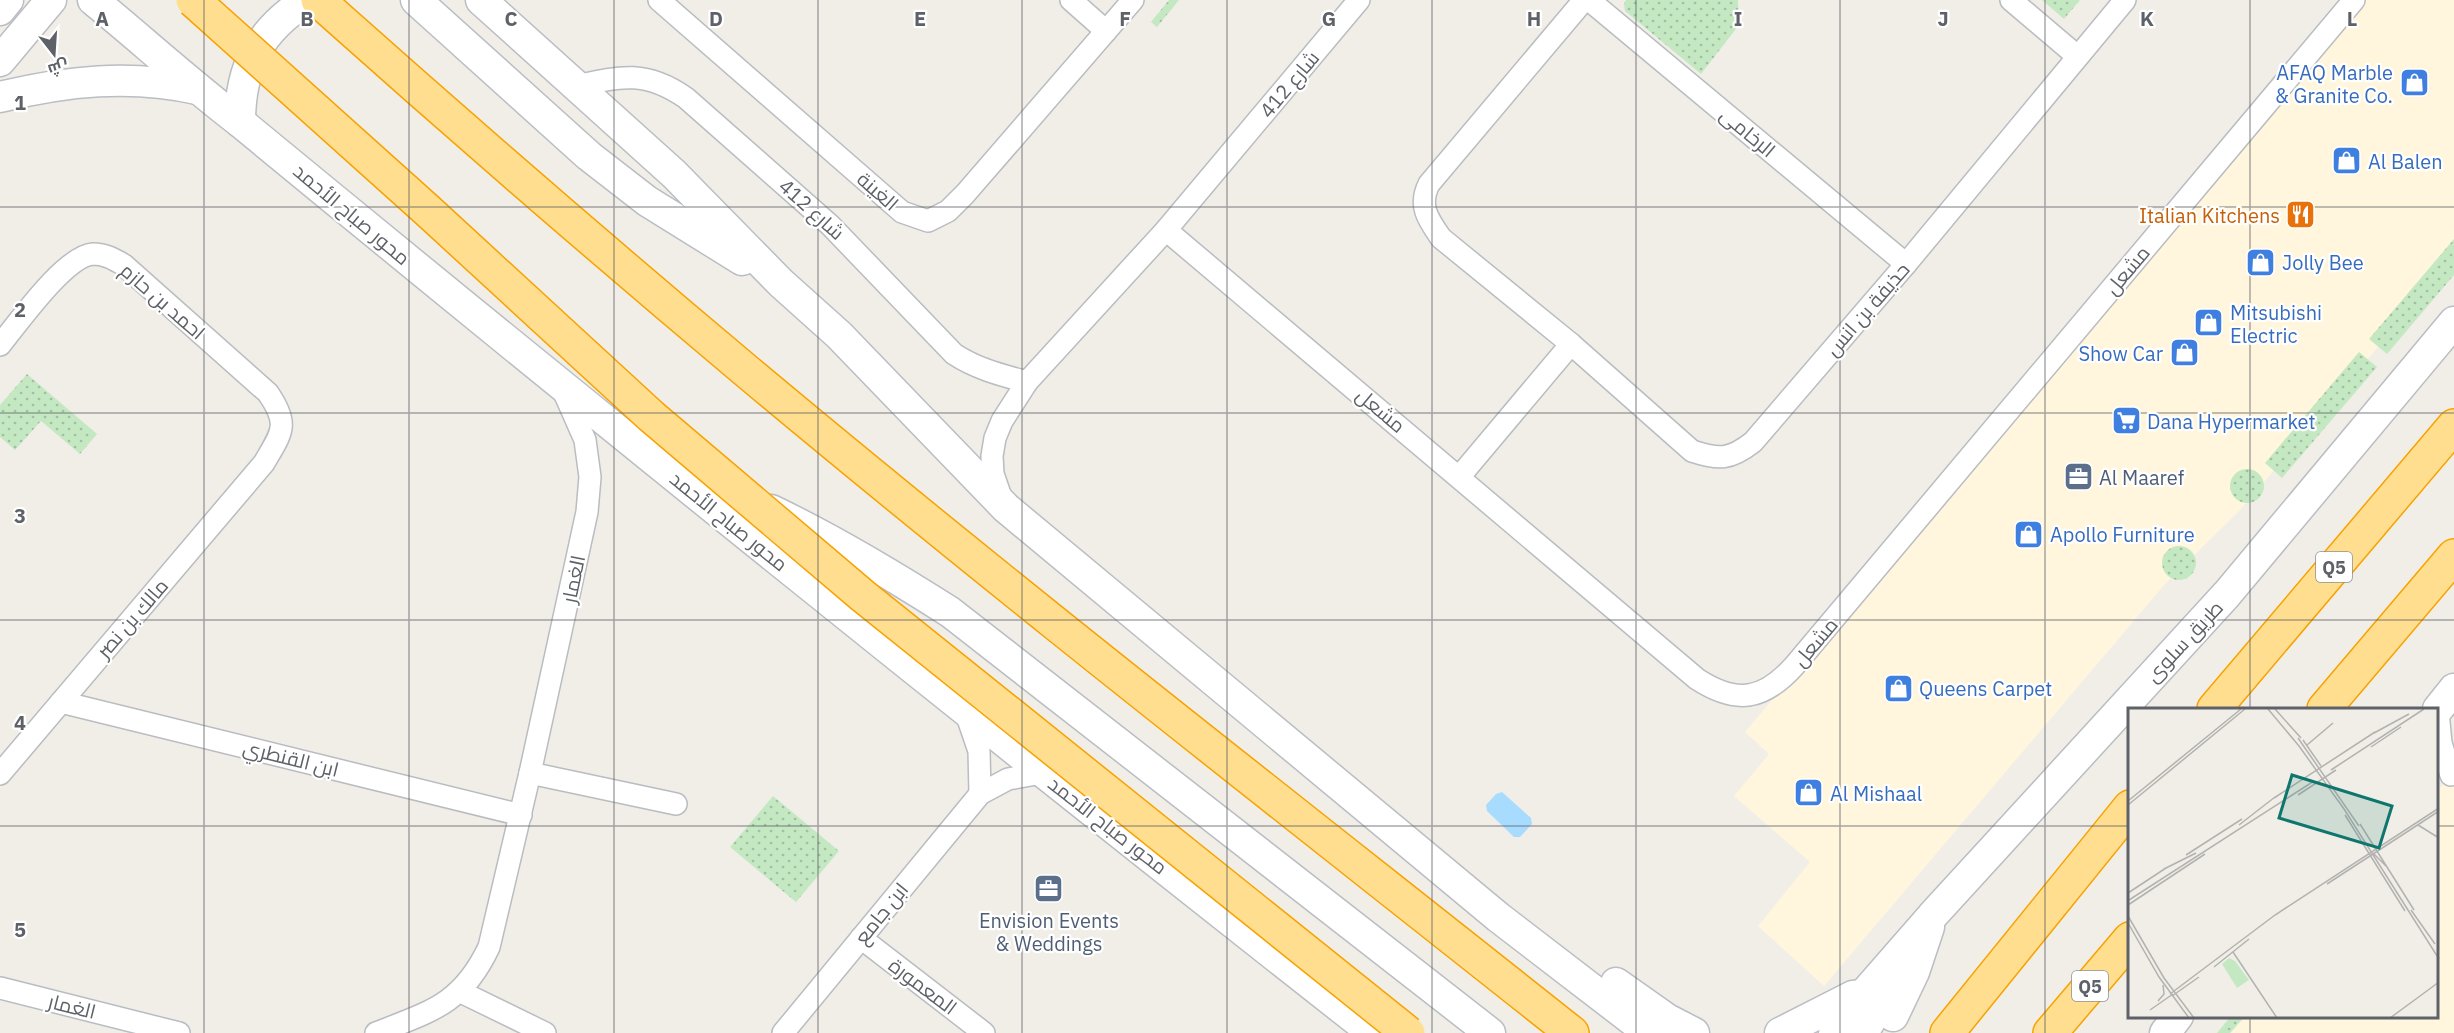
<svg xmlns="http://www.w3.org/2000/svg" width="2454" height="1033" viewBox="0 0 2454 1033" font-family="'IBM Plex Sans',Cairo,sans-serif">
	<defs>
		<pattern id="grass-dots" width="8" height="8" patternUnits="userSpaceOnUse" patternTransform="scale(1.5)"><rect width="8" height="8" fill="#c4e9c2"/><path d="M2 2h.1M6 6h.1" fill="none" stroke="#a2c0a1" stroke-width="1.8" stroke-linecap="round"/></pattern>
	</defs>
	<rect width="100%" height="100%" fill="#f1eee7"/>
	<g fill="#fff6dd">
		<path d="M2365,0h89v257l-213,252 -76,75 -341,402 -66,-60 52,-64 -76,-66 35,-42 -24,-22z"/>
		<path d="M2454,772v261h-223l14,-16 193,-1v-226z"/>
	</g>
	<g fill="url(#grass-dots)">
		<path d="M1169,0h10l-22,27 -6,-5z"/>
		<path d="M1626,0h112l1,25 -38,49 -76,-63 -1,-8z"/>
		<path d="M2042,0h38l-16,19z"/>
		<path d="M2454,239v36l-67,79 -18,-15z"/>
		<path d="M2359,352l18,15 -95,111 -17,-15z"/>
		<path d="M27,374l70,60 -17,20 -39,-33 -26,29 -15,-13v-32z"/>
		<circle cx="2247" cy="486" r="17"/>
		<circle cx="2179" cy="563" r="17"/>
		<path d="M773,796l66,55 -43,51 -66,-55z"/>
		<path d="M2230,1017h14l-14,16h-13z"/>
	</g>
	<path fill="#a8dcff" d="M1502,792l29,26 1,6 -12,13h-6l-27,-26 -1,-6 10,-11z"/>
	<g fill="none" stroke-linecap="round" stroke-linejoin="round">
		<defs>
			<g id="street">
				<path d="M659,0l243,212 26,9 20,-10 17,-17 168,-194"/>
				<path d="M1071,0l35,31"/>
				<path d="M1584,0l-155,184c-11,22 -1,35 12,54l130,106 121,107c27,9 38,9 61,-9l153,-178 219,-264"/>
				<path d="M1589,0l317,264"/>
				<path d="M2011,0l66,56"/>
				<path d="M577,86c44,-10 69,-16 109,12l144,127 124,129c23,15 47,21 73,28"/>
				<path d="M1166,230l531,449c40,26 67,21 98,-14l559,-665"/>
				<path d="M0,345c19,-23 65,-89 93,-91 12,0 21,5 31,11l144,128c22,32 14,39 -4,70l-264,311"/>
				<path d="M1460,476l111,-132"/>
				<path d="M1002,500l-9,-26 -1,-18 3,-18 7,-17 25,-39 139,-152 193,-230"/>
				<path d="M61,702l460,113"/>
				<path d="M2438,712l3,31 10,32"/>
				<path d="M966,713l13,38 1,43"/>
				<path d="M530,773l146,31"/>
				<path d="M861,938l123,95"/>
				<path d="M0,988l179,45"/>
				<path d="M461,992l84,41"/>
				<path d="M376,1033c56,-22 86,-29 113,-86l41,-174 57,-261 3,-35 -5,-37 -23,-52"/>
				<path d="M783,1033l197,-239 28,-15 34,-6"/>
			</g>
			<g id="secondary">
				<path d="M93,0c49,40 96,83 147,122 374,308 752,612 1133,911"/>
				<path d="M416,0l173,156 58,45 95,59"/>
				<path d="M481,0l193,174 107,109 58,52 167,173 492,409 151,116"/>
				<path d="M0,10l8,-10"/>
				<path d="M0,61l51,-61"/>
				<path d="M0,97c66,-16 130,-23 197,-8"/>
				<path d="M240,122c0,-56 20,-92 67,-122"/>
				<path d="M771,510c63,30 121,65 179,102l540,421"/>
				<path d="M2438,709l16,-20"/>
				<path d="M1616,983l51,36 27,14"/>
				<path d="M1893,1016l21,-44 15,-45"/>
				<path d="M1780,1033l73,-37 10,-1"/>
				<path d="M1834,1033l29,-38 69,-79 295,-322 227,-272"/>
				<path d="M1863,1033l28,-47"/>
				<path d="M2165,1033l13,-17"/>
			</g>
			<g id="highway">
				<path d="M318,0c140,125 282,248 426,369 271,227 551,444 828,664"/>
				<path d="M2214,709l240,-283"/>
				<path d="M2324,709l130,-153"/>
				<path d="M1947,1033l183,-226"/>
				<path d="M2050,1033l80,-94"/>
			</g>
		</defs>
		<use href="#street" stroke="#b9bcc1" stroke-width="24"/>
		<use href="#secondary" stroke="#babdc3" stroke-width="33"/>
		<use href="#highway" stroke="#f7a200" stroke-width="36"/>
		<use href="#street" stroke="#fff" stroke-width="21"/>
		<use href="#secondary" stroke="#fff" stroke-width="30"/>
		<use href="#highway" stroke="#ffdf8f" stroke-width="33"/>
		<defs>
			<path id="highway-bridge" d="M193,0l234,210 224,206 212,180 545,437"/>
		</defs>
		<use href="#highway-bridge" stroke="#f7a200" stroke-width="36" stroke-linecap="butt"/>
		<use href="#highway-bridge" stroke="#ffdf8f" stroke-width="33"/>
	</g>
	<path fill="none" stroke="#5e6268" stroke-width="1.5" stroke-opacity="0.55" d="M204,0v1033M409,0v1033M614,0v1033M818,0v1033M1022,0v1033M1227,0v1033M1432,0v1033M1636,0v1033M1840,0v1033M2045,0v1033M2250,0v709M0,207h2454M0,413h2454M0,620h2454M0,826h2130M2438,826h16M2250,1016v17"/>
	<defs>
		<symbol id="shop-square" viewBox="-11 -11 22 22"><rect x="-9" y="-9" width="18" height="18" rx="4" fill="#3f7fe0" stroke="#fff"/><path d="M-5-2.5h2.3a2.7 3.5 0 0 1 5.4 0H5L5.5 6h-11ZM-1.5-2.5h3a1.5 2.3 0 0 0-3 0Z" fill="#fff"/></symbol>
		<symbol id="restaurant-square" viewBox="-11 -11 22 22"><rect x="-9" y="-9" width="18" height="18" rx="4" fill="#e8710a" stroke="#fff"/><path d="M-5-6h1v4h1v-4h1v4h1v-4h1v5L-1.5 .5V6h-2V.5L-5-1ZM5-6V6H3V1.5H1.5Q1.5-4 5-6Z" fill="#fff"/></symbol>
		<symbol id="supermarket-square" viewBox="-11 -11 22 22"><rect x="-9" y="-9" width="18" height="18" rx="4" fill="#3f7fe0" stroke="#fff"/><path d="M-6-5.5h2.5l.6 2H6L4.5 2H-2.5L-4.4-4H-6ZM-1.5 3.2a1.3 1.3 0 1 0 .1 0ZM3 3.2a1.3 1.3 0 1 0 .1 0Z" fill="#fff"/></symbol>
		<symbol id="office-square" viewBox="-11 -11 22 22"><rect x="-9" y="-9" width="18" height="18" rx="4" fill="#5c6f8a" stroke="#fff"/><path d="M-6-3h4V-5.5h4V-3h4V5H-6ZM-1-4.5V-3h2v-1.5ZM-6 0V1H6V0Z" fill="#fff"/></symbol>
	</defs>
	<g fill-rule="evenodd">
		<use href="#shop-square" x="2398" y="66" width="33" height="33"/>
		<use href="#shop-square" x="2330" y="144" width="33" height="33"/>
		<use href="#restaurant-square" x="2284" y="198" width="33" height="33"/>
		<use href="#shop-square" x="2244" y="246" width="33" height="33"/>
		<use href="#shop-square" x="2192" y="306" width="33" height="33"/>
		<use href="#shop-square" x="2168" y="336" width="33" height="33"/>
		<use href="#supermarket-square" x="2110" y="404" width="33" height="33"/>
		<use href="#office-square" x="2062" y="460" width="33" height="33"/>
		<use href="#shop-square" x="2012" y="518" width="33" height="33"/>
		<use href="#shop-square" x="1882" y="672" width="33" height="33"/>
		<use href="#shop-square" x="1792" y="776" width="33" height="33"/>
		<use href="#office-square" x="1032" y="872" width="33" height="33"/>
	</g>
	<g text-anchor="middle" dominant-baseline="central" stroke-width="4.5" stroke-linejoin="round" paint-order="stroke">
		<g fill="#fff" stroke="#8e9195" stroke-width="1.5">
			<rect x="2316" y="552" width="36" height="30" rx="4.5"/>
			<rect x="2072" y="971" width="36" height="30" rx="4.5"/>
		</g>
		<g font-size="18" font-weight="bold" fill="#5e6268">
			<text x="2334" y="567">Q5</text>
			<text x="2090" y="986">Q5</text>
		</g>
		<g font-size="20" fill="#366cbe" stroke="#fff" text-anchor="start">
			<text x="2393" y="72" text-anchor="end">AFAQ Marble<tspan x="2393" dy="23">&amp; Granite Co.</tspan></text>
			<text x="2368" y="161">Al Balen</text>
			<text x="2282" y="262">Jolly Bee</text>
			<text x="2230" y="312">Mitsubishi<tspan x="2230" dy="23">Electric</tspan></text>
			<text x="2163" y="353" text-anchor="end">Show Car</text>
			<text x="2147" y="421">Dana Hypermarket</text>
			<text x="2050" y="534">Apollo Furniture</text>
			<text x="1919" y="688">Queens Carpet</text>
			<text x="1830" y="793">Al Mishaal</text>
		</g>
		<g font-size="20" fill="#5e6268" stroke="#fff">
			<text transform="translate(1289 84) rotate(-50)">شارع 412</text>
			<text transform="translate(1748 132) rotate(40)">الرخامى</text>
			<text transform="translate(878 191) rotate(41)">الغينة</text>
			<text transform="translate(812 209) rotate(42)">شارع 412</text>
			<text transform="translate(352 214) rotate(40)">محور صباح الأحمد</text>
			<text transform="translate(2127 270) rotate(-50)">مشعل</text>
			<text transform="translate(163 301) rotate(41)">احمد بن حازم</text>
			<text transform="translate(1867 309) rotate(-49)">حذيفة بن انس</text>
			<text transform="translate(1381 410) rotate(40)">مشعل</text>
			<text transform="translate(729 521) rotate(39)">محور صباح الأحمد</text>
			<text transform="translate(573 579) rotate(-78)">الغمار</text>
			<text transform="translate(132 618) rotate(-49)">مالك بن نصر</text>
			<text transform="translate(2184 641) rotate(-47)">طريق سلوى</text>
			<text transform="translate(1815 642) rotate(-50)">مشعل</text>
			<text transform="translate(291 758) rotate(14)">ابن القنطري</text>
			<text transform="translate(1108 825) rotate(38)">محور صباح الأحمد</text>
			<text transform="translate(881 913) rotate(-51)">ابن جامع</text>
			<text transform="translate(923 986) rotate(37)">المعمورة</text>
			<text transform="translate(72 1006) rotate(14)">الغمار</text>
		</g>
		<g font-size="20" fill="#c56008" stroke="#fff" text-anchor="end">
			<text x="2280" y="215">Italian Kitchens</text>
		</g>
		<g font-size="20" fill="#4e5e75" stroke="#fff" text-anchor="start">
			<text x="2099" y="477">Al Maaref</text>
			<text x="1049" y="920" text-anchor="middle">Envision Events<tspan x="1049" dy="23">&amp; Weddings</tspan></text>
		</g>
	</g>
	<g transform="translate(2128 708)">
		<rect width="310" height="310" fill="#f1eee7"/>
		<path d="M101,250l6,3 14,19 -12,8 -15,-24z" fill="#c4e9c2"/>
		<path fill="none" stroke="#b2b2b0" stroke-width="1.5" d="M140,1l31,37 45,63 95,150M147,1l26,29M246,25l35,-19M170,30l61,88M175,32l18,26M179,37l26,-22M243,39l30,-20M203,62l93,-61M170,87l38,-25M146,90l101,-66M0,93l113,-92M0,97l117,-96M217,107l60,96M232,116l54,86M111,117l36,-28M290,117l21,13M245,145l15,15M58,147l56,-36M36,161l32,-16M199,176l112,-73M0,185l38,-25M1,192l185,-119M0,197l77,-51M283,202l24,34M0,208l36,62 30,40M0,215l31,54 30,41M105,244l44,66M86,259l35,-28M42,286l105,-79 164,-107M44,288l27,-19M30,293l6,-7 -1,-9M22,302l23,-16M262,310l49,-36"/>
		<path fill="#0f766e" fill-opacity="0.15" stroke="#0f766e" stroke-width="3" d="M164,67l100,31 -13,42 -100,-30z"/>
		<rect width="310" height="310" fill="none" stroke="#5e6268" stroke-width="3"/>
	</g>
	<g font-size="20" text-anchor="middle" font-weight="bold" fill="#5e6268" stroke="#fff" stroke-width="4.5" stroke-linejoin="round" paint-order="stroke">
		<text x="102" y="26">A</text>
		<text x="307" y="26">B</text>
		<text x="511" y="26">C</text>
		<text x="716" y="26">D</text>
		<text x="920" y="26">E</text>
		<text x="1125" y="26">F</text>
		<text x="1329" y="26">G</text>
		<text x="1534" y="26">H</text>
		<text x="1738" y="26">I</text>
		<text x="1943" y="26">J</text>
		<text x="2147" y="26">K</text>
		<text x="2352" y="26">L</text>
		<text x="20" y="110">1</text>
		<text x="20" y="317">2</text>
		<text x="20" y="523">3</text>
		<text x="20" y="730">4</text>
		<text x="20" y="937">5</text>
	</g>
	<g transform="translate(54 54) rotate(163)" stroke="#ffffff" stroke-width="4.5" paint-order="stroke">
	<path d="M0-4.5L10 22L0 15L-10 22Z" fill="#5e6268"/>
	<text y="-9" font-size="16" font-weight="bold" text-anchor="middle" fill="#5e6268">ش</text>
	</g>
</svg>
